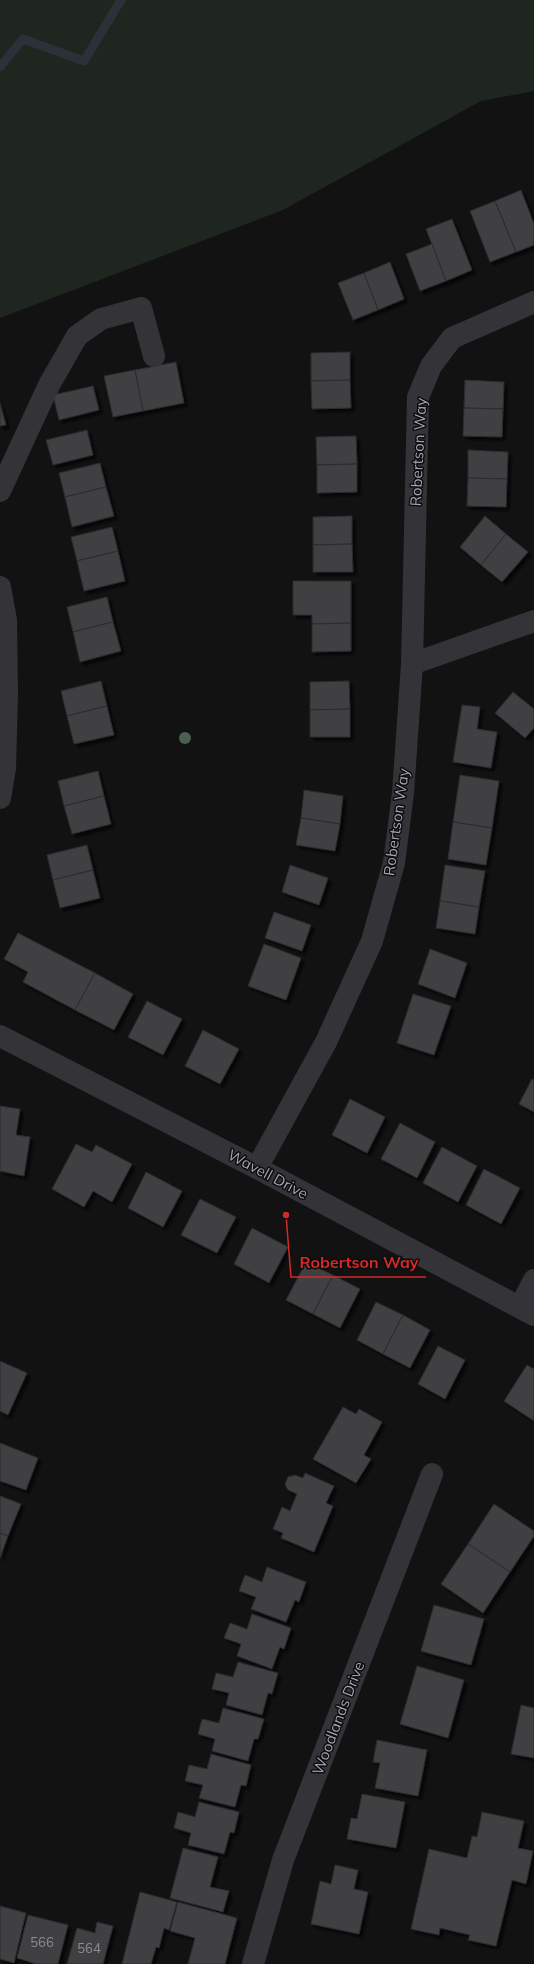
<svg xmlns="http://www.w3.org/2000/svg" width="534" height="1964" viewBox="0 0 534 1964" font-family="Mulish,sans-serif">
	<defs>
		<filter id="shadow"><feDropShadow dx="3.5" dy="3.5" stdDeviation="1" flood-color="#0009"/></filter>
	</defs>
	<rect width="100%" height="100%" fill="#121213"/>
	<path fill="#1f2620" d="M0,0h534v91l-53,10 -198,109 -283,108z"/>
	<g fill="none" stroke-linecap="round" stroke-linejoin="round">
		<path stroke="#2c3038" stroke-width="9" d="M0,67l23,-28 61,22 37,-61"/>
	</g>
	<g fill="#3f3f43" stroke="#2d2c2f" filter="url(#shadow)">
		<path d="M521,190l13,34v21l-18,7 -21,-51z"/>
		<path d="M495,201l21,51 -26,10 -20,-51z"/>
		<path d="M452,219l20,51 -26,11 -20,-52z"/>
		<path d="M432,244l14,37 -26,10 -14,-37z"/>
		<path d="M390,262l14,37 -26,11 -14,-37z"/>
		<path d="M364,273l14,37 -25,10 -15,-37z"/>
		<path d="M350,352v28l-39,1v-28z"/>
		<path d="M176,362l8,41 -41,8 -8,-41z"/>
		<path d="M135,370l8,41 -30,6 -9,-41z"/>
		<path d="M350,380l1,28 -39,1 -1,-28z"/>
		<path d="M465,380l39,2 -1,27 -39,-1z"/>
		<path d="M93,386l6,24 -40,10 -6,-25z"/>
		<path d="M0,403l6,22 -6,1z"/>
		<path d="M464,408l39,1 -1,28 -39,-1z"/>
		<path d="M87,430l6,25 -40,10 -7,-25z"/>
		<path d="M356,436l1,28 -40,1 -1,-28z"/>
		<path d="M468,450l40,2 -1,27 -39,-1z"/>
		<path d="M100,463l6,24 -41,10 -6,-24z"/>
		<path d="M357,464v28l-40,1v-28z"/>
		<path d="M468,478l39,1 -1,28 -39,-1z"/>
		<path d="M106,487l8,29 -42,11 -7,-30z"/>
		<path d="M352,516v28l-39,1v-28z"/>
		<path d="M485,516l21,18 -25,31 -21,-18z"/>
		<path d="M112,527l6,24 -41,10 -6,-24z"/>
		<path d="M506,534l22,18 -26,30 -21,-17z"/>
		<path d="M352,544l1,28h-40v-27z"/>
		<path d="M118,551l7,30 -41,10 -7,-30z"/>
		<path d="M293,581h58v42l-39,1v-9h-19z"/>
		<path d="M107,597l6,25 -40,10 -6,-25z"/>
		<path d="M113,622l8,29 -41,11 -7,-30z"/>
		<path d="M351,623v28l-39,1v-28z"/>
		<path d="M101,681l6,25 -40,10 -6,-25z"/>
		<path d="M349,681l1,28 -40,1v-28z"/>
		<path d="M513,692l21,17v19l-9,10 -30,-25z"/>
		<path d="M462,705l18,2 -3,22 20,3 -6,36 -38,-6z"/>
		<path d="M107,706l7,29 -40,9 -7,-28z"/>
		<path d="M350,709v28h-40v-27z"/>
		<path d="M98,771l6,25 -40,10 -6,-25z"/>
		<path d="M460,775l39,6 -7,47 -39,-6z"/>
		<path d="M304,790l39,6 -3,28 -39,-6z"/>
		<path d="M104,796l7,28 -39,10 -8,-28z"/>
		<path d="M301,818l39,6 -5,27 -39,-6z"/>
		<path d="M453,822l39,6 -6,37 -38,-6z"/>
		<path d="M87,845l6,25 -40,10 -6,-25z"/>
		<path d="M290,865l38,13 -9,27 -37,-13z"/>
		<path d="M445,865l40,6 -6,36 -39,-6z"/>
		<path d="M93,870l7,28 -40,10 -7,-28z"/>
		<path d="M440,901l39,6 -4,27 -39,-6z"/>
		<path d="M274,912l37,13 -9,26 -37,-13z"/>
		<path d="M18,933l77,40 -20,37 -52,-28 5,-10 -24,-13z"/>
		<path d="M264,944l37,14 -15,42 -38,-14z"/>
		<path d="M430,949l37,14 -12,35 -37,-14z"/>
		<path d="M95,973l38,21 -19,36 -39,-20z"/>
		<path d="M413,994l38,12 -17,49 -37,-12z"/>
		<path d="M147,1001l35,18 -19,36 -35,-18z"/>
		<path d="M203,1030l36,19 -19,35 -35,-18z"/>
		<path d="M532,1079l2,1v32l-15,-8z"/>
		<path d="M350,1099l35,18 -18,36 -35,-18z"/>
		<path d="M0,1106l20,3 -4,26 14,2 -6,39 -24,-5z"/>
		<path d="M400,1123l35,19 -18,36 -36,-19z"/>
		<path d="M76,1144l16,8 4,-7 36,19 -20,38 -19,-11 -9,16 -32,-18z"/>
		<path d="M442,1147l35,19 -19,36 -35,-19z"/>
		<path d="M484,1169l36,19 -19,36 -35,-19z"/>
		<path d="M146,1172l36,19 -19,36 -35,-19z"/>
		<path d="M200,1199l36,18 -19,36 -36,-18z"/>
		<path d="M252,1228l36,19 -19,36 -35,-19z"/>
		<path d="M306,1262l27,13 -20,39 -27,-14z"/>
		<path d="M333,1275l27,14 -20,39 -27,-14z"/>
		<path d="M376,1302l27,13 -20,39 -26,-14z"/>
		<path d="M403,1315l27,15 -20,38 -27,-14z"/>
		<path d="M438,1346l27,14 -20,39 -27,-15z"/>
		<path d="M0,1361l27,12 -19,42 -8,-4z"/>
		<path d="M527,1365l7,4v52l-30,-20z"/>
		<path d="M343,1407l13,7 3,-5 23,13 -18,33 7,4 -15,24 -43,-24z"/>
		<path d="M0,1443l38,15 -12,32 -26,-9z"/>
		<path d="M305,1473l29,13 -8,17 7,3 -19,46 -33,-14 2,-5 -10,-4 9,-22 8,4 7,-17 -9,-4 -3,-6 3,-7 7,-2 8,3z"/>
		<path d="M0,1496l21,8 -13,32 -8,-3z"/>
		<path d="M494,1504l40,27v5l-24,36 -42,-28z"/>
		<path d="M0,1533l8,3 -8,22z"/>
		<path d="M468,1544l42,28 -27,41 -42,-29z"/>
		<path d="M267,1567l39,15 -7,20 -4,-2 -9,22 -35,-13 5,-12 -17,-6 6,-16 17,7z"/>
		<path d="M434,1605l50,14 -13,46 -50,-14z"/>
		<path d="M252,1614l39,14 -7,21 -4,-2 -8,22 -35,-13 4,-12 -17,-6 6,-15 17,6z"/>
		<path d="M238,1662l40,11 -6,21 -4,-1 -6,22 -36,-10 3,-12 -17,-4 4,-16 17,4z"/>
		<path d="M417,1666l47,14 -16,58 -48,-14z"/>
		<path d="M521,1705l13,3v50l-23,-4z"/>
		<path d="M223,1708l41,11 -6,20h-4l-6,22 -36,-10 3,-12 -17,-5 4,-15 17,4z"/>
		<path d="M377,1740l50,10 -9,46 -43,-8 5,-25 -7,-1z"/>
		<path d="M211,1754l40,11 -5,21 -5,-1 -6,22 -36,-9 4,-13 -18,-4 4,-16 18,4z"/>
		<path d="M362,1794l43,8 -9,46 -49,-9 4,-21 6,1z"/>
		<path d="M199,1802l40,10 -5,21 -4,-1 -6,22 -36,-9 3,-12 -17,-5 4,-16 17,5z"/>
		<path d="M482,1812l42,9 -6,27 15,3 -7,33 -14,-4 -16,66 -28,-6 2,-5 -30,-7 -1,7 -28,-6 18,-80 38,9 5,-22 5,1z"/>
		<path d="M183,1848l35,9 -8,30 19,4 -6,21 -53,-14z"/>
		<path d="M335,1865l23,5 -4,19 14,3 -9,42 -48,-10 9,-43 11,3z"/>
		<path d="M140,1892l37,10 -8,28 -5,-2 -5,20 -3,-1 -5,17h-29z"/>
		<path d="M178,1902l59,16 -12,46h-37l7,-26 -25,-7z"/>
		<path d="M0,1906l26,7 -12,50 -14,-4z"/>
		<path d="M28,1915l40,10 -10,39h-22l-19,-6z"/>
		<path d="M97,1922l16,4 -10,38h-36l10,-36 18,5z"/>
	</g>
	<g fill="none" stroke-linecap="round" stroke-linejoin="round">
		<g stroke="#343338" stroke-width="22">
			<path d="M0,491l49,-106 28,-49 24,-17 40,-11 13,48"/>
			<path d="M0,587l6,33 1,72 -2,77 -5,29"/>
			<path d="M412,664l122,-43"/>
			<path d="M0,1036l257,132 277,147"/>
			<path d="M257,1168l69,-126 46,-101 22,-78 9,-70 9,-129 6,-267 13,-31 21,-28 82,-36"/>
			<path d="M520,1307l14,-27"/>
			<path d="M253,1964l30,-104 149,-386"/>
		</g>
	</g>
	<circle fill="#4d5e52" cx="185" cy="738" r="6"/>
	<g text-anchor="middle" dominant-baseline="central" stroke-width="3" stroke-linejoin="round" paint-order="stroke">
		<g font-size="13" fill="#8c8c97">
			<text x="42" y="1942">566</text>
			<text x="89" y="1948">564</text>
		</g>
		<g font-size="15" fill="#a5a6b3" stroke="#0d0d0e">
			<text transform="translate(418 452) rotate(-87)">Robertson Way</text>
			<text transform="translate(396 822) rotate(-82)">Robertson Way</text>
			<text transform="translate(268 1174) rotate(28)">Wavell Drive</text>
			<text transform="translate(338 1718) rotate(-69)">Woodlands Drive</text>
		</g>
	</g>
	<path fill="none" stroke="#d62828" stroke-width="1.5" d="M286 1215L291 1277H426"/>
	<circle fill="#d62828" stroke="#0d0d0e" stroke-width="1.5" cx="286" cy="1215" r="4"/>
	<g font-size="16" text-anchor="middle" font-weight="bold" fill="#d62828" stroke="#0d0d0e" stroke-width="3" stroke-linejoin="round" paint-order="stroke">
		<text x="359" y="1268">Robertson Way</text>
	</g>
</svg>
